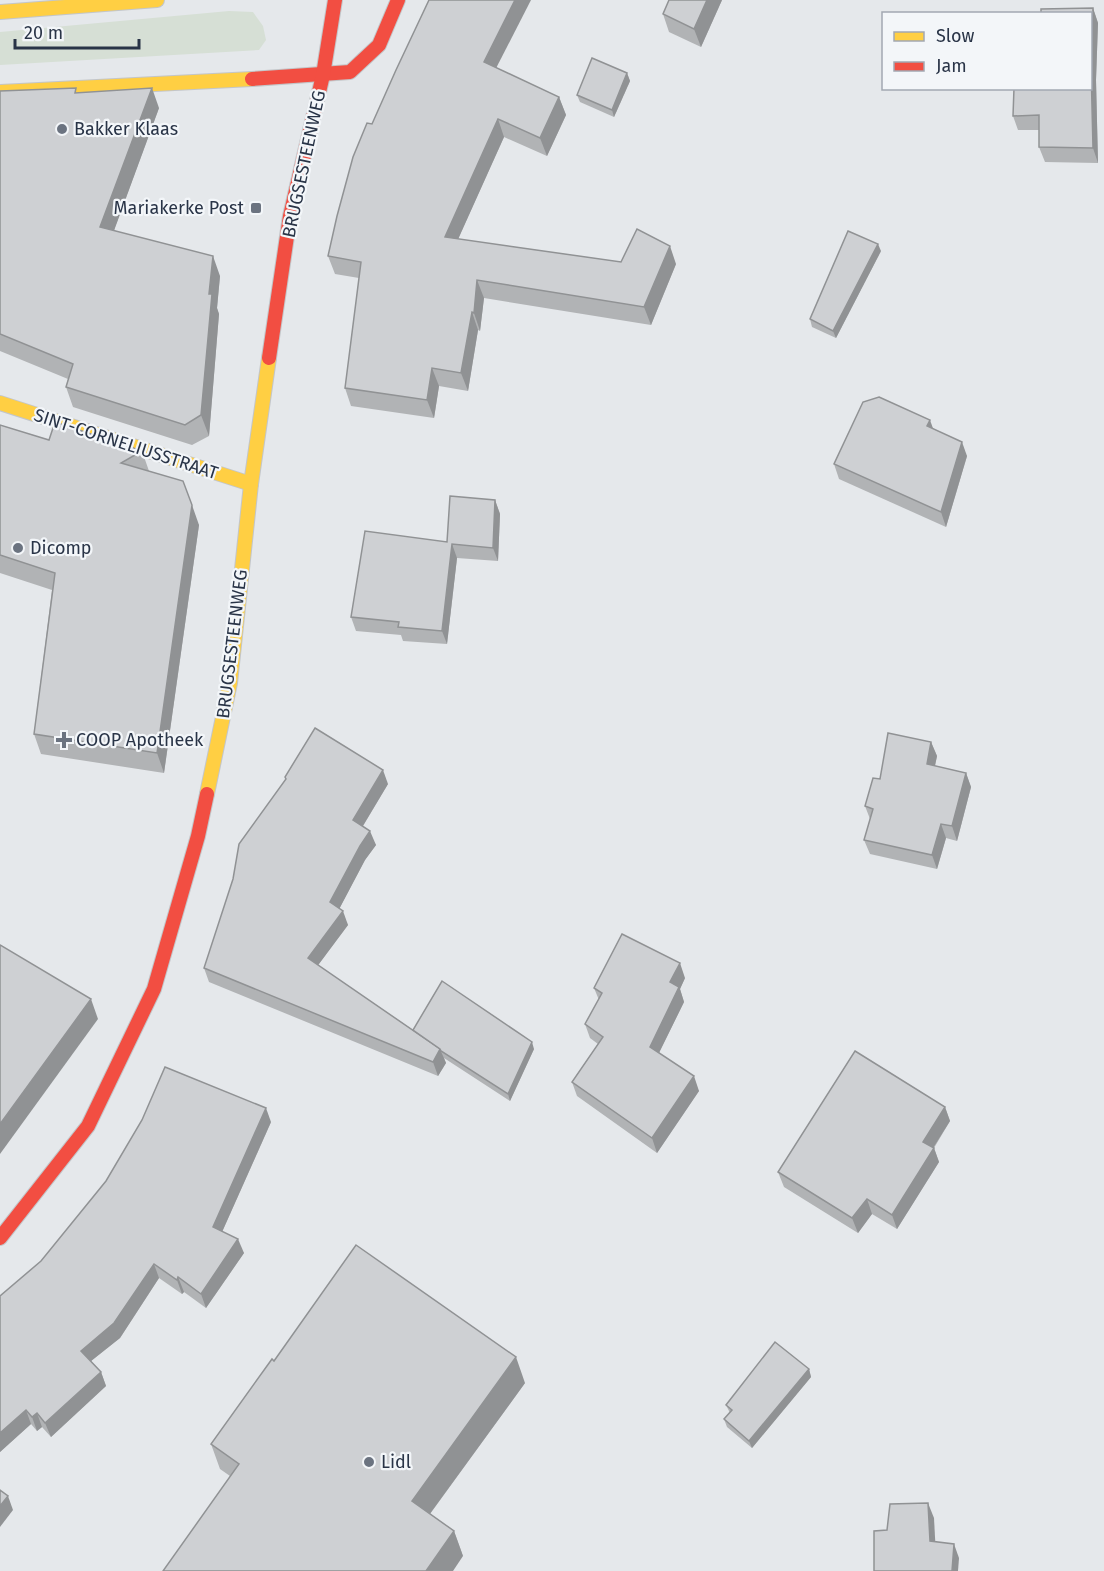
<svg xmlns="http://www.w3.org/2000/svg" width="1104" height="1571" viewBox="0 0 1104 1571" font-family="'Fira Sans',sans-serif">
	<rect width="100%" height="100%" fill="#e5e8eb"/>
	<path fill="#d6dfd5" d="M229,11l24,1 10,14 3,14 -7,10 -259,15v-33z"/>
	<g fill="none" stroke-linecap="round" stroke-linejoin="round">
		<defs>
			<g id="slow">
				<path d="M0,12l157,-12"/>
				<path d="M0,92l252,-13"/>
				<path d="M0,403l251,81"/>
				<path d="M207,794l23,-111 21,-199 18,-126"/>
			</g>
			<g id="jam">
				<path d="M252,79l98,-7 29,-27 19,-45"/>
				<path d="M269,358l21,-142 33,-141 12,-75"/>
				<path d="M0,1238l88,-112 66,-137 44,-153 9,-42"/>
			</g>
		</defs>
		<use href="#slow" stroke="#c3c6c9" stroke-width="16"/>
		<use href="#jam" stroke="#c3c6c9" stroke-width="16"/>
		<use href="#slow" stroke="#ffcf43" stroke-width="14"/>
		<use href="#jam" stroke="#f24e42" stroke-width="14"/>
	</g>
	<g fill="#b1b3b5">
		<path d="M722,0l-21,47 -32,-15 -6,-18z"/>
		<path d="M1093,8l5,15 -2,57 2,83 -53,-1 -6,-15v-17h-21l-5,-14z"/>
		<path d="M497,68l62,29 7,18 -19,41 -43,-19 -46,102 163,23 55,2 -25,61 -167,-27 -4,33 -2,-1 -10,61 -29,-5 -5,32 -83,-12 -6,-18 14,-110 -24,-4 -7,-18 44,-132z"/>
		<path d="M627,73l3,8 -16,36 -34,-15 -3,-7z"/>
		<path d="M0,91l78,2 81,15 -45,122 106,46 -3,32 2,6 -10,122 -17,9 -119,-38 -7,-20 2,-8 -68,-28z"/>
		<path d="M881,251l-45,87 -24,-11 -2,-8z"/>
		<path d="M0,425l49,15 93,11 7,20 50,54 -35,248 -123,-19 -7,-20 18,-144 -52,-17z"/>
		<path d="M933,428l34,28 -21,71 -107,-48 -5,-15z"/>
		<path d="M495,500l5,14 -2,47 -41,-3 -10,86 -44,-3 -2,-6 -45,-4 -5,-14 96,-75z"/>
		<path d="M931,742l6,14 -2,10 31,7 5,14 -14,54 -11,-3 -9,31 -67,-15 -6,-14 6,-21 -5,-13 15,-27z"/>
		<path d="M285,777l103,7 -25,42 13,19 -11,15 -26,49 9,16 -30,40 95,65 121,19 -24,52 -66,-43 2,5 -8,13 -229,-94 -5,-14 82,-188z"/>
		<path d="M685,978l-5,11 4,13 -25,51 40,38 -42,62 -80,-57 -5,-14 26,-38 -8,-6 -5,-14 14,-24 -5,-12z"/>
		<path d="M945,1107l5,14 -16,27 5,14 -42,67 -25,-15 -14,19 -74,-46 -6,-15z"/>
		<path d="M271,1122l-49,110 22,21 -38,55 -22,-16 -2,2 -23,-16 -39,60 -29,23 10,11 5,14 -55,51 -9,-10 -5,4 -6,-7 -31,28v-156z"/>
		<path d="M274,1361l251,22 -95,131 24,17 9,25 -233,-80 -10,-7 -9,-25z"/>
		<path d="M809,1369l2,8 -59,71 -25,-21 -3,-8 6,-6 -4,-8z"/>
	</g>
	<g fill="#909294">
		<path d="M515,0h16l-41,80 -6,-18z"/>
		<path d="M707,0h15l-21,47 -7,-18z"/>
		<path d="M1093,8l5,15 -2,57 2,83 -5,-15 -2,-83z"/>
		<path d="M627,73l3,8 -16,36 -2,-7z"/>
		<path d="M152,88l7,20 -51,139 -8,-20z"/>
		<path d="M559,97l7,18 -19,41 -7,-18z"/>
		<path d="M498,119l6,18 -53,118 -6,-18z"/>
		<path d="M878,244l3,7 -45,87 -3,-7z"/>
		<path d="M670,246l6,18 -25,61 -7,-18z"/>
		<path d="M213,256l7,20 -3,32 2,6 -10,122 -8,-21 8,-121z"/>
		<path d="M477,280l7,18 -4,33 -6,-18z"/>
		<path d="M472,312l6,18 -10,61 -7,-18z"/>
		<path d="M432,368l7,18 -5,32 -7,-18z"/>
		<path d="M930,420l5,14 -8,-8z"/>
		<path d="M962,442l5,14 -21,71 -5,-15z"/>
		<path d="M495,500l5,14 -2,47 -5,-13z"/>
		<path d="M192,505l7,20 -35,248 -7,-20z"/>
		<path d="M452,544l5,14 -10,86 -5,-13z"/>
		<path d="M931,742l6,14 -5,23 -5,-15z"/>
		<path d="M383,770l5,14 -30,50 -5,-14z"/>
		<path d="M966,773l5,14 -14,54 -5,-15z"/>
		<path d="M941,824l5,14 -9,31 -5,-14z"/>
		<path d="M370,831l6,14 -11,15 -30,57 -5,-15 30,-56z"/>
		<path d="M343,911l5,14 -35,47 -5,-14z"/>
		<path d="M680,963l5,15 -5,11 4,13 -29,59 -5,-14 20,-65z"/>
		<path d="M91,999l7,20 -98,135v-30z"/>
		<path d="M532,1042l2,7 -24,52 -2,-7z"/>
		<path d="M440,1049l6,14 -8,13 -5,-14z"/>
		<path d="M694,1076l5,15 -42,62 -5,-15z"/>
		<path d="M945,1107l5,14 -22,35 -5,-14z"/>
		<path d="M266,1108l5,14 -53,119 -5,-14z"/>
		<path d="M934,1148l5,14 -42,67 -5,-14z"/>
		<path d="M867,1199l5,15 -14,19 -6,-15z"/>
		<path d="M238,1239l6,14 -38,55 -5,-14z"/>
		<path d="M154,1264l5,14 -39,60 -34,27 -5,-14z"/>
		<path d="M178,1277l6,15 -2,2 -5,-14z"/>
		<path d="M516,1357l9,26 -104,143 -9,-25z"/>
		<path d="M809,1369l2,8 -59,71 -3,-7z"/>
		<path d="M101,1372l5,14 -55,51 -6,-14z"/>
		<path d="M26,1410l5,14 -31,28v-19z"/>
		<path d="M37,1413l5,14 -5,4 -5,-14z"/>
		<path d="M8,1496l5,14 -13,17v-21z"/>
		<path d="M928,1503l6,15 2,38 -6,-15z"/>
		<path d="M454,1531l9,25 -10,15h-27z"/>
		<path d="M954,1544l5,14 -1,13h-6z"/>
	</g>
	<g fill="#ced0d3" stroke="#909294" stroke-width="1.5">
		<path d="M429,0h86l-31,62 75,35 -19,41 -42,-19 -53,118 176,25 16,-33 33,17 -26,61 -167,-27 -3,33 -2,-1 -11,61 -29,-5 -5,32 -82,-12 16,-126 -33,-6 9,-40 16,-59 14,-34 5,1 24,-54z"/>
		<path d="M669,0h38l-13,29 -31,-15z"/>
		<path d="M1093,8l-2,57 2,83 -54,-1v-32l-26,1 1,-28h76v-74h-49v-5z"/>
		<path d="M592,58l35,15 -15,37 -35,-15z"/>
		<path d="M76,88l-1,5 77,-5 -52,139 113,29 -4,38h3l-11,121 -16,10 -119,-38 7,-23 -73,-30v-243z"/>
		<path d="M848,231l30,13 -45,87 -23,-12z"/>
		<path d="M879,397l51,23 -3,6 35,16 -21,70 -107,-48 29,-62z"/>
		<path d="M55,422l87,29 -21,12 62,18 9,24 -35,248 -123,-19 21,-161 -55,-18v-130l49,15z"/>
		<path d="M450,496l45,4 -2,48 -41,-4 -10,87 -44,-4 1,-5 -48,-5 14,-86 82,11z"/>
		<path d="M315,728l68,42 -30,50 17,11 -10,15 -30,56 13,9 -35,47 132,91 -7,13 -229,-94 29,-89 6,-35 47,-65 -1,-2z"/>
		<path d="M888,733l43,9 -4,22 39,9 -14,53 -11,-2 -9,31 -68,-15 9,-31 -8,-3 8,-28 7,1z"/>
		<path d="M622,934l58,29 -10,19 9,5 -29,60 44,29 -42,62 -80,-56 31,-45 -18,-13 17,-31 -8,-5z"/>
		<path d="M0,945l91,54 -91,125z"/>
		<path d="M442,981l90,61 -24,52 -67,-43 -1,-2 -27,-19z"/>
		<path d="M855,1051l90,56 -22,35 11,6 -42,67 -25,-16 -15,19 -74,-46z"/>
		<path d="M165,1067l101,41 -53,119 25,12 -37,55 -23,-17 -1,3 -23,-16 -40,59 -33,28 20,21 -56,51 -8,-10 -5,4 -6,-7 -26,23v-137l41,-35 65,-80 36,-61z"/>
		<path d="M356,1245l160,112 -104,144 42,30 -28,40h-263l76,-107 -28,-20 61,-85 2,2z"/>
		<path d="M775,1342l34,27 -60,72 -25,-22 8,-9 -6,-5z"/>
		<path d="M0,1490l8,6 -8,10z"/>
		<path d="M928,1503l2,38 24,3 -2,27h-78v-40l13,-1 3,-26z"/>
	</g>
	<g fill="#6b7380" stroke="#f3f6f9" stroke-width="2">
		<circle cx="62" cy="129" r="6"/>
		<rect x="250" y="202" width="12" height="12" rx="3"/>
		<circle cx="18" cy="548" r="6"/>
		<path d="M61 731h6v6h6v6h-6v6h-6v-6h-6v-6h6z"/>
		<circle cx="369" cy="1462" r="6"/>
	</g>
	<g text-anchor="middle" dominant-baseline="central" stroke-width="4.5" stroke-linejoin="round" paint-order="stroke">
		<g font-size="18" fill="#293447" stroke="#f3f6f9" text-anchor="start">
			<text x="74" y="129">Bakker Klaas</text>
			<text x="244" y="208" text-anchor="end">Mariakerke Post</text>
			<text x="30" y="548">Dicomp</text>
			<text x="76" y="740">COOP Apotheek</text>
			<text x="381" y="1462">Lidl</text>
		</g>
		<g font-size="18" fill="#293447" stroke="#f3f6f9">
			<text transform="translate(304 164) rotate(-78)">BRUGSESTEENWEG</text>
			<text transform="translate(126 444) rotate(18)">SINT-CORNELIUSSTRAAT</text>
			<text transform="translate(232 644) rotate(-83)">BRUGSESTEENWEG</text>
		</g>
	</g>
	<rect x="882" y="12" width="210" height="78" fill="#f3f6f9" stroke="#a2a8b2" stroke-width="1.5"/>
	<rect x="894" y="32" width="30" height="9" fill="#ffcf43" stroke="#a2a8b2" stroke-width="1.5"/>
	<text x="936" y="42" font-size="18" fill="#293447">Slow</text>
	<rect x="894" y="62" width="30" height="9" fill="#f24e42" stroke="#a2a8b2" stroke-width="1.5"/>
	<text x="936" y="72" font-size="18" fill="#293447">Jam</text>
	<path d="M15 39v9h124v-9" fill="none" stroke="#293447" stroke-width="3"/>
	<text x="24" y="39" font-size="18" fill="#293447" stroke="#f3f6f9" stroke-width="4.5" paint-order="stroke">20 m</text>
</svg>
